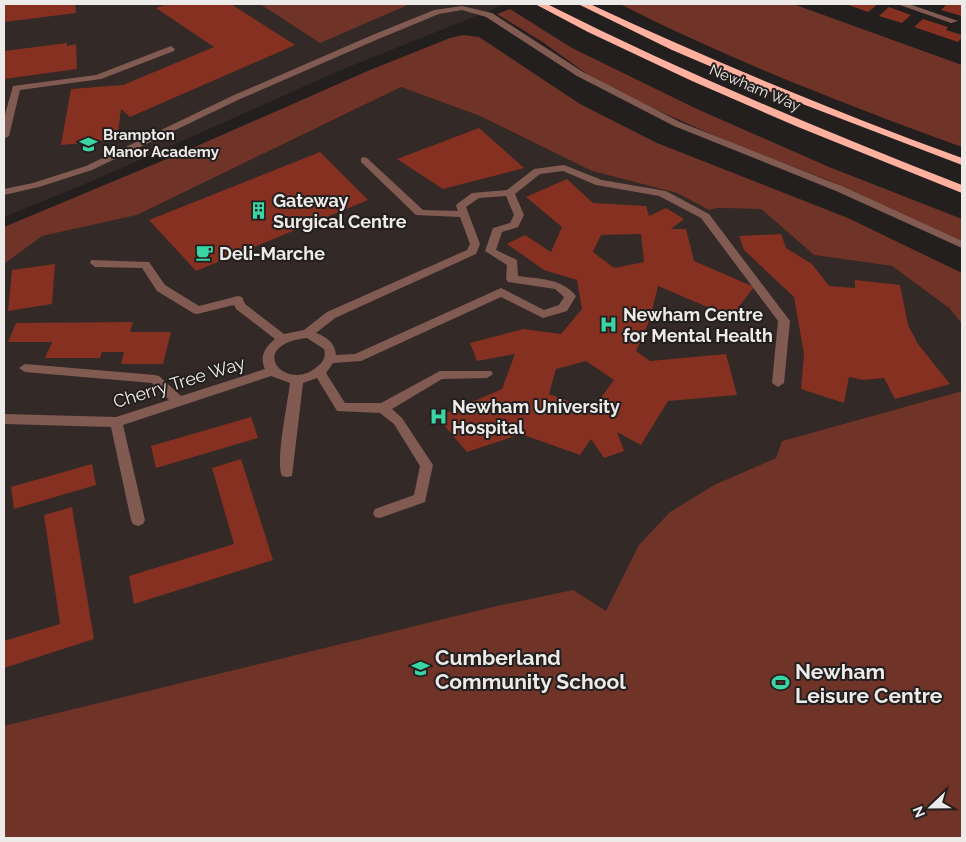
<svg xmlns="http://www.w3.org/2000/svg" width="966" height="842" viewBox="0 0 966 842" font-family="Raleway,sans-serif">
	<rect width="100%" height="100%" fill="#231f1e"/>
	<g fill="#332927">
		<path d="M4,4h494l3,2 -160,64 -244,109 -93,38z"/>
		<path d="M401,87l79,29 112,55 85,22 32,17 8,-2 44,1 53,46 78,11 57,42 13,16v67l-180,50 -6,17 -60,26 -110,127 -602,227v-594l133,-29z"/>
	</g>
	<g fill="#703327">
		<path d="M260,4h150l-90,39z"/>
		<path d="M620,4h173l169,61v82c-114,-41 -234,-88 -342,-143z"/>
		<path d="M510,9l62,39 125,61 132,58 133,52v24l-134,-63 -90,-34 -133,-59 -61,-44 -47,-29z"/>
		<path d="M463,35l16,2 101,67 77,39 191,75 114,55v51l-13,-16 -57,-42 -78,-11 -53,-46 -44,-1 -8,2 -32,-17 -85,-22 -112,-55 -79,-29 -264,128 -95,21 -38,28v-37l177,-74 189,-83 80,-32z"/>
		<path d="M962,391v447h-958v-112l493,-120 76,-16 33,21 33,-66 31,-33 46,-28 60,-26 6,-17z"/>
	</g>
	<g fill="#853020" fill-rule="evenodd">
		<path d="M4,4h71l1,9 -72,9z"/>
		<path d="M167,4h64l64,41 -165,72 -9,-8 -4,31 -56,5 10,-56 52,-4 91,-38 -58,-39z"/>
		<path d="M846,4h32l-10,8z"/>
		<path d="M947,4l15,1v11l-21,-6z"/>
		<path d="M889,7l22,8 -9,8 -23,-7z"/>
		<path d="M923,19l25,8 -2,3 16,5v2l-4,5 -44,-15z"/>
		<path d="M67,43v3l9,-2 1,25 -73,10v-28z"/>
		<path d="M479,128l45,40 -81,21 -46,-30z"/>
		<path d="M320,152l48,48 -172,71 -47,-51z"/>
		<path d="M567,179l26,24 53,3 3,10 17,-8 18,11 -13,10h15l8,32 60,26 -23,30 -73,-31 -8,33 -14,32 14,10 76,-7 11,41 -69,6 -27,44 -24,-13 7,19 -20,7 -13,-19 -11,16 -59,-21 -54,18 -30,-35 65,-28 13,-35 -38,7 -7,-18 53,-14 38,5 21,-25 -5,-29 -33,-10 -37,-26 18,-9 26,17 11,-25 -36,-30zM641,234l3,28 -30,6 -21,-16 8,-17zM586,361l28,19 -22,30 -43,-16 7,-25z"/>
		<path d="M781,234l5,14 26,16 17,22 26,2v-8l45,5 8,40 10,19 32,40 -55,15 -11,-21 -21,2 -14,-3 -5,26 -43,-14 3,-35 -10,-57 -50,-47 -5,-14z"/>
		<path d="M55,264l-3,40 -44,7 4,-41z"/>
		<path d="M133,322l-3,10h41l-8,32h-42l3,-12h-22l-2,6h-55l7,-16h-44l8,-19z"/>
		<path d="M251,417l7,21 -102,30 -5,-22z"/>
		<path d="M241,459l32,101 -139,44 -5,-28 105,-32 -22,-76z"/>
		<path d="M92,464l4,21 -82,24 -3,-22z"/>
		<path d="M72,507l22,132 -90,29v-27l56,-17 -16,-109z"/>
	</g>
	<g fill="none" stroke-linecap="round" stroke-linejoin="round">
		<g fill="#815a51" fill-rule="evenodd">
			<path d="M897,4h12l49,17 -7,2z"/>
			<path d="M462,6l30,7 91,59 97,50 164,65 118,54v7l-126,-57 -162,-65 -97,-50 -91,-59 -24,-7 -23,4 -63,26 -138,60 -146,70 -53,17 -35,8v-6l29,-6 53,-17 146,-70 138,-60 64,-26z"/>
			<path d="M171,46l4,3 -1,2 -73,28 -81,11 -11,46 -5,3v-21l9,-32 83,-11z"/>
			<path d="M364,157l3,1 56,52 35,1 -2,-5 1,-2 15,-11 35,-3 27,-21 30,-4 38,15 64,11 43,23 81,107 -6,62 -6,4 -6,-4 6,-62 -77,-103 -42,-22 -63,-11 -33,-14 -23,3 -25,20 9,21 -6,12 -16,5 -6,18 21,10 1,16c20,3 44,2 58,20l-9,15 -24,7 -42,-21 -140,64 -28,2 -7,10 19,30h36l59,-32h51l2,3 -6,4 -45,1 -50,30 10,9 31,47 -8,37 -45,16 -5,-1 -2,-4 2,-4 39,-14 6,-29 -26,-42 -14,-11 -43,-2 -20,-33 -14,5 -11,93 -5,1 -5,-1c-7,-14 6,-75 8,-93l-19,-7 -148,49 22,95 -2,4 -5,2 -5,-2 -2,-4 -20,-93 -107,-3v-10l112,3 53,-17 -17,-17 -127,-11 -6,-4 6,-4 130,11 4,1 22,20 84,-27c-6,-12 0,-22 10,-30l-39,-30 -2,-4 -37,9 -4,-1 -36,-22 -15,-23 -47,-1 -5,-4 1,-3 58,2 16,23 34,21 39,-10 4,1 3,7 39,30 20,-4 23,-18 140,-62 3,-6 -10,-27 -44,-2 -55,-53v-4zM506,196l8,19 -4,8 -17,5 -8,23 22,14 -1,14 2,3 47,7 9,8 -5,8 -15,5 -43,-22 -146,66 -19,1c-1,-12 -9,-18 -20,-22l19,-15 141,-64 4,-10 -14,-37 13,-9zM307,338l17,11c2,7 0,12 -6,17 -32,29 -74,-21 -11,-28z"/>
		</g>
		<g fill="#ffb09f" fill-rule="evenodd">
			<path d="M535,4h12c135,68 274,126 415,181v8l-164,-66 -106,-46 -104,-49z"/>
			<path d="M578,4h12c122,57 246,108 372,154v7l-196,-75 -94,-40z"/>
		</g>
	</g>
	<defs>
		<symbol id="school-bare" viewBox="-9 -9 18 18"><path d="M0-5L7-2L0 1L-7-2ZM-4 1L0 2.5L4 1V4Q0 6-4 4Z" fill="#3ad4a5" stroke="#231f1e" stroke-width="2.5" paint-order="stroke"/></symbol>
		<symbol id="building-bare" viewBox="-9 -9 18 18"><path d="M-4-6H4V6H1V3H-1V6H-4ZM-2.5-4.3h1.7v1.8h-1.7ZM.8-4.3h1.7v1.8H.8ZM-2.5-1h1.7V.8h-1.7ZM.8-1h1.7V.8H.8Z" fill="#3ad4a5" stroke="#231f1e" stroke-width="2.5" paint-order="stroke"/></symbol>
		<symbol id="cafe-bare" viewBox="-9 -9 18 18"><path d="M-5.5-4.5H6V0H3Q3 3.5 0 3.5H-2.5Q-5.5 3.5-5.5 0ZM3-3.2v2h1.7v-2ZM-6 4.5H4V6H-6Z" fill="#3ad4a5" stroke="#231f1e" stroke-width="2.5" paint-order="stroke"/></symbol>
		<symbol id="hospital-bare" viewBox="-9 -9 18 18"><path d="M-5-5h3v3.5h4V-5h3V5h-3V1.5h-4V5h-3Z" fill="#3ad4a5" stroke="#231f1e" stroke-width="2.5" paint-order="stroke"/></symbol>
		<symbol id="stadium-bare" viewBox="-9 -9 18 18"><path d="M0-5a6.5 5 0 1 0 0 10a6.5 5 0 1 0 0-10ZM-3.5-1.8h7v3.6h-7Z" fill="#3ad4a5" stroke="#231f1e" stroke-width="2.5" paint-order="stroke"/></symbol>
	</defs>
	<g fill-rule="evenodd">
		<use href="#school-bare" x="76" y="132" width="25" height="25"/>
		<use href="#building-bare" x="246" y="198" width="25" height="25"/>
		<use href="#cafe-bare" x="192" y="240" width="25" height="25"/>
		<use href="#hospital-bare" x="596" y="312" width="25" height="25"/>
		<use href="#hospital-bare" x="426" y="404" width="25" height="25"/>
		<use href="#school-bare" x="408" y="656" width="25" height="25"/>
		<use href="#stadium-bare" x="768" y="670" width="25" height="25"/>
	</g>
	<g text-anchor="middle" dominant-baseline="central" stroke-width="4" stroke-linejoin="round" paint-order="stroke">
		<g font-size="15" fill="#edeaea" stroke="#231f1e">
			<text transform="translate(755 88) rotate(23)">Newham Way</text>
		</g>
		<g font-size="15" font-weight="bold" fill="#edeaea" stroke="#231f1e" text-anchor="start">
			<text x="103" y="135">Brampton<tspan x="103" dy="17">Manor Academy</tspan></text>
		</g>
		<g font-size="18" font-weight="bold" fill="#edeaea" stroke="#231f1e" text-anchor="start">
			<text x="273" y="200">Gateway<tspan x="273" dy="21">Surgical Centre</tspan></text>
			<text x="219" y="253">Deli-Marche</text>
			<text x="623" y="314">Newham Centre<tspan x="623" dy="21">for Mental Health</tspan></text>
			<text x="452" y="406">Newham University<tspan x="452" dy="21">Hospital</tspan></text>
		</g>
		<g font-size="18" fill="#edeaea" stroke="#231f1e">
			<text transform="translate(179 382) rotate(-17)">Cherry Tree Way</text>
		</g>
		<g font-size="21" font-weight="bold" fill="#edeaea" stroke="#231f1e" text-anchor="start">
			<text x="435" y="657">Cumberland<tspan x="435" dy="24">Community School</tspan></text>
			<text x="795" y="671">Newham<tspan x="795" dy="24">Leisure Centre</tspan></text>
		</g>
	</g>
	<rect width="966" height="842" fill="none" stroke="#edeaea" stroke-width="10"/>
	<g transform="translate(931 807) rotate(248)" stroke="#231f1e" stroke-width="4" paint-order="stroke">
	<path d="M0-4L9 19L0 12L-9 19Z" fill="#edeaea"/>
	<text y="-8" font-size="14" font-weight="bold" text-anchor="middle" fill="#edeaea">N</text>
	</g>
</svg>
